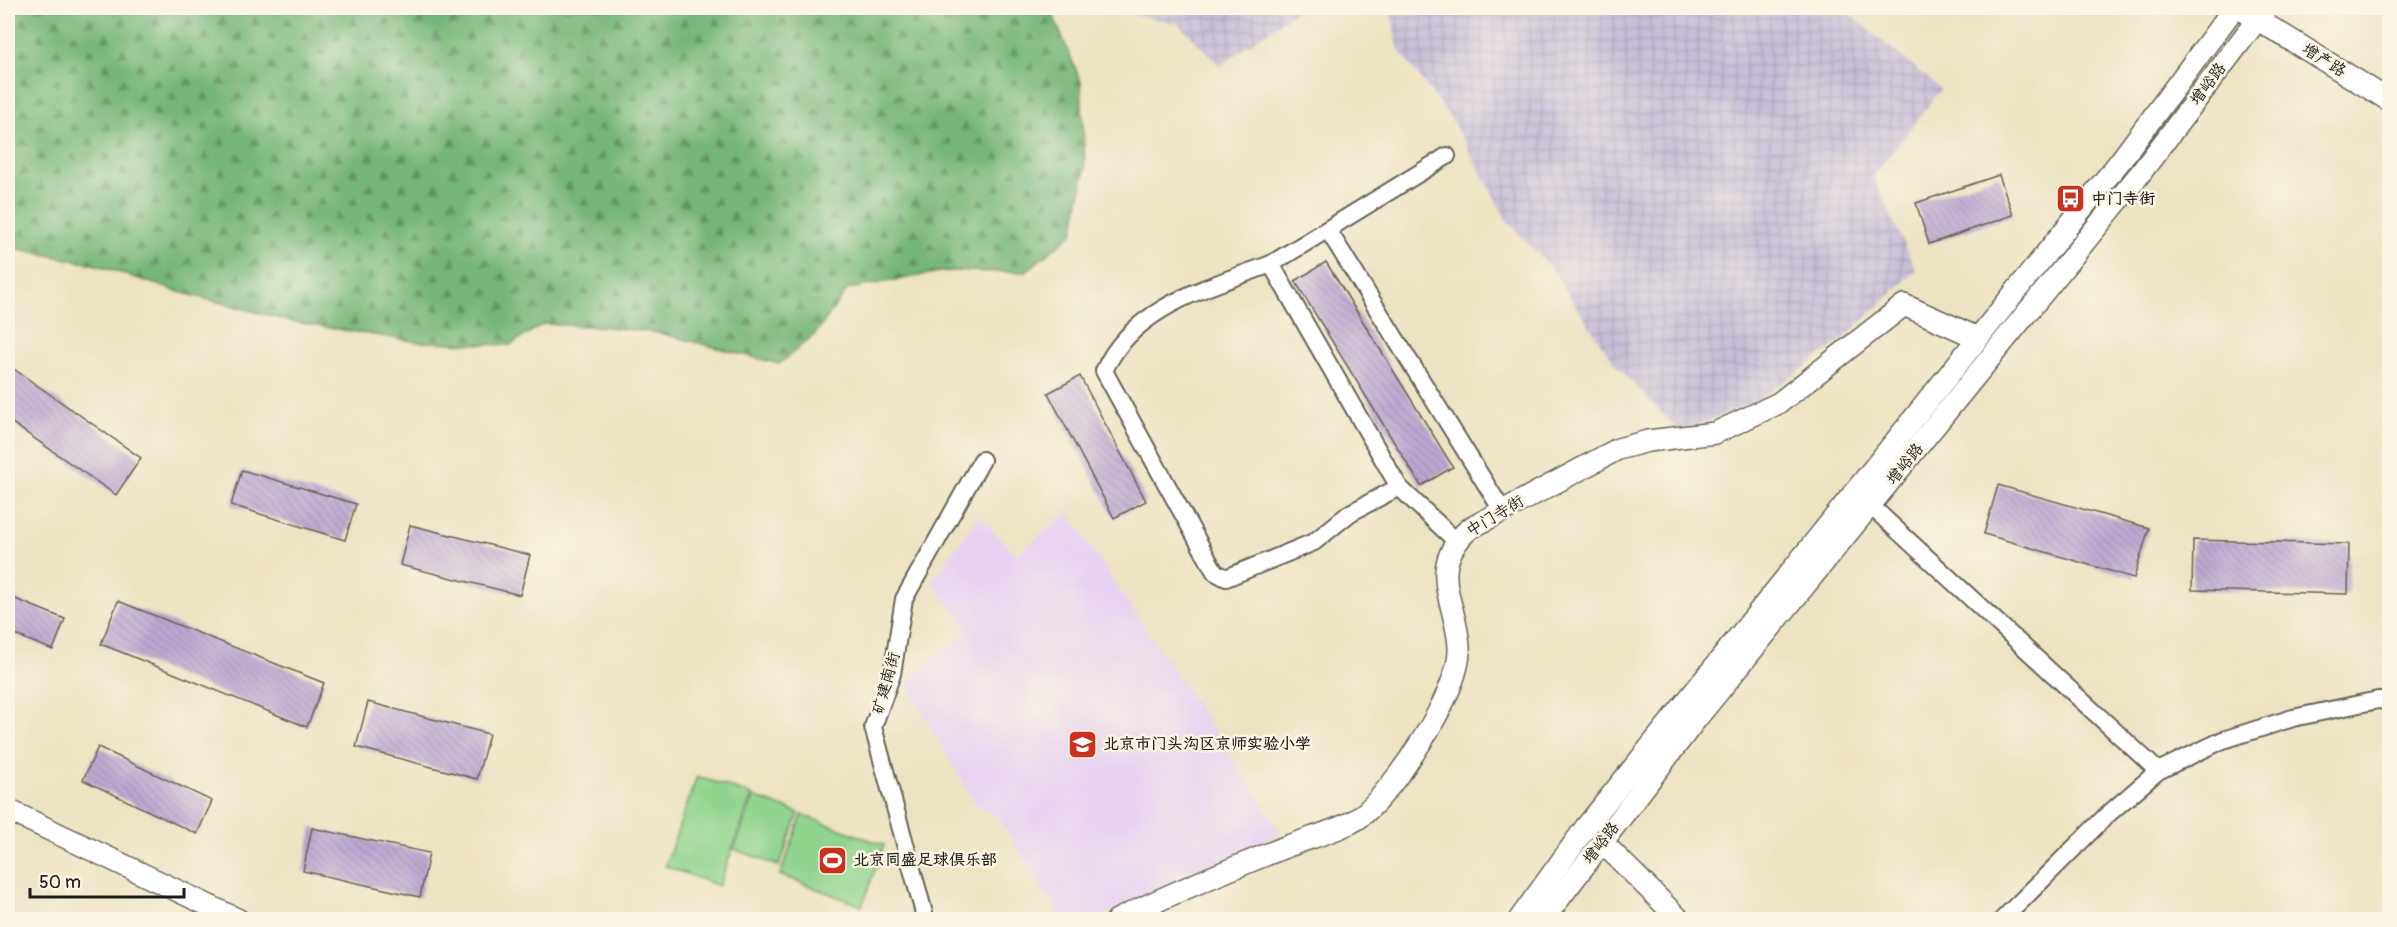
<svg xmlns="http://www.w3.org/2000/svg" width="2397" height="927" viewBox="0 0 2397 927" font-family="Pangolin,'LXGW WenKai TC',sans-serif">
	<defs>
		<pattern id="industrial-grid" width="8" height="8" patternUnits="userSpaceOnUse" patternTransform="scale(1.5)"><rect width="8" height="8" fill="#c8bfd8"/><path d="M0 4h8M4 0v8" fill="none" stroke="#aba4b9"/></pattern>
		<pattern id="forest-firs" width="22" height="20" patternUnits="userSpaceOnUse" patternTransform="scale(1.5)"><rect width="22" height="20" fill="#74b679"/><path d="M5 1l3.5 6h-7zM16 11l3.5 6h-7z" fill="#5e9362"/></pattern>
		<pattern id="building-back-hatch" width="6" height="6" patternUnits="userSpaceOnUse" patternTransform="scale(1.5)"><rect width="6" height="6" fill="#bba7d0"/><path d="M-1 5l2 2M0 0l6 6M5-1l2 2" fill="none" stroke="#a08fb2"/></pattern>
	</defs>
	<rect width="100%" height="100%" fill="#fcf5e5"/>
	<filter id="ink" filterUnits="userSpaceOnUse"><feTurbulence type="fractalNoise" baseFrequency=".0167" numOctaves="2"/><feDisplacementMap in="SourceGraphic" scale="12" xChannelSelector="R" yChannelSelector="G"/><feConvolveMatrix kernelMatrix="1 2 1 2 8 2 1 2 1" color-interpolation-filters="sRGB"/></filter>
	<filter id="wash" filterUnits="userSpaceOnUse"><feTurbulence type="fractalNoise" baseFrequency=".008" numOctaves="4" result="noise"/><feDisplacementMap in="SourceGraphic" scale="24" xChannelSelector="R" yChannelSelector="G"/><feGaussianBlur stdDeviation="1.35" result="paint"/><feColorMatrix in="noise" values="0 0 0 0 0 0 0 0 0 0 0 0 0 0 0 0 0 1.4 0 .05"/><feComposite in="paint" operator="in"/></filter>
	<g filter="url(#wash)">
		<rect width="100%" height="100%" fill="#ece3c2"/>
		<path fill="#e6d2f0" d="M1068,512l214,321 -187,86h-33l-64,-102 -22,-12 -71,-122 63,-52 -36,-49 47,-67 37,40z"/>
		<g fill="url(#industrial-grid)">
			<path d="M1103,8h197l-80,58 -41,-42z"/>
			<path d="M1389,8h453l99,81 -68,88 43,93 -71,68 -86,62 -79,32 -65,-68 -65,-97 -42,-45 -56,-102 -53,-70z"/>
		</g>
		<g fill="#90d58e" stroke="#567855" stroke-width="1.5">
			<path d="M697,776l55,19 -33,91 -54,-20z"/>
			<path d="M754,797l45,16 -20,53 -45,-17z"/>
			<path d="M802,815l82,30 -22,61 -82,-31z"/>
		</g>
		<path fill="url(#forest-firs)" stroke="#48694a" stroke-width="1.5" d="M8,8h1042l31,74 4,87 -12,64 -48,39 -80,-1 -97,18 -33,45 -36,30 -119,-31 -53,-6 -64,-3 -33,21 -92,-3 -124,-20 -115,-30 -82,-27 -89,-18z"/>
		<g id="blocks">
			<g fill="url(#building-back-hatch)">
				<path d="M1999,175l14,40 -84,29 -13,-41z"/>
				<path d="M1326,262l127,205 -32,19 -126,-205z"/>
				<path d="M8,365l133,93 -25,37 -108,-75z"/>
				<path d="M1080,376l66,125 -32,17 -66,-125z"/>
				<path d="M242,470l114,34 -11,36 -114,-35z"/>
				<path d="M1998,485l151,43 -15,50 -150,-44z"/>
				<path d="M410,525l120,30 -10,40 -120,-30z"/>
				<path d="M2193,540l156,4 -1,50 -156,-4z"/>
				<path d="M8,596l57,23 -12,31 -45,-18z"/>
				<path d="M118,601l206,82 -17,44 -206,-83z"/>
				<path d="M368,702l121,32 -12,45 -121,-32z"/>
				<path d="M98,747l114,54 -15,33 -114,-54z"/>
				<path d="M312,828l117,25 -9,44 -117,-26z"/>
			</g>
		</g>
	</g>
	<g filter="url(#ink)">
		<use href="#blocks" fill-opacity="0" stroke="#656256" stroke-width="1.5"/>
		<g fill="none" stroke-linecap="round" stroke-linejoin="round">
			<defs>
				<g id="minor">
					<path d="M1328,230l174,280"/>
					<path d="M1271,264l176,-108"/>
					<path d="M1399,487l-49,26 -36,29 -88,36 -11,-6 -111,-201c29,-65 106,-84 167,-107l128,223 57,54"/>
					<path d="M1871,506l287,265"/>
					<path d="M921,920l3,-7 -51,-186 19,-53 12,-75 78,-139"/>
					<path d="M2002,920l104,-104 52,-45 65,-31 70,-22 85,-18 12,1"/>
				</g>
				<g id="tertiary">
					<path d="M2247,13l143,88"/>
					<path d="M8,810l231,110"/>
					<path d="M1602,842l78,78"/>
					<path d="M1117,920c56,-28 113,-51 171,-74 18,-7 58,-18 72,-29 33,-25 102,-127 99,-170 -2,-45 -34,-78 10,-118l149,-80 30,-8 67,-8 64,-30 125,-98 74,33"/>
					<path d="M1519,920l67,-93 535,-667 113,-152"/>
					<path d="M1543,920l154,-202 442,-543 127,-167"/>
				</g>
			</defs>
			<use href="#minor" stroke="#656256" stroke-width="20"/>
			<use href="#tertiary" stroke="#656256" stroke-width="24"/>
			<use href="#minor" stroke="#fff" stroke-width="16"/>
			<use href="#tertiary" stroke="#fff" stroke-width="21"/>
		</g>
	</g>
	<defs>
		<symbol id="bus-square" viewBox="-11 -11 22 22"><rect x="-9" y="-9" width="18" height="18" rx="4" fill="#c8321e" stroke="#fcf5e5"/><path d="M-5-6H5V4H4V6H2V4H-2V6H-4V4H-5ZM-3.5-4V0h7V-4ZM-3.5 1.2v1.5H-2V1.2ZM2 1.2v1.5H3.5V1.2Z" fill="#fff"/></symbol>
		<symbol id="school-square" viewBox="-11 -11 22 22"><rect x="-9" y="-9" width="18" height="18" rx="4" fill="#c8321e" stroke="#fcf5e5"/><path d="M0-5L7-2L0 1L-7-2ZM-4 1L0 2.5L4 1V4Q0 6-4 4Z" fill="#fff"/></symbol>
		<symbol id="stadium-square" viewBox="-11 -11 22 22"><rect x="-9" y="-9" width="18" height="18" rx="4" fill="#c8321e" stroke="#fcf5e5"/><path d="M0-5a6.5 5 0 1 0 0 10a6.5 5 0 1 0 0-10ZM-3.5-1.8h7v3.6h-7Z" fill="#fff"/></symbol>
	</defs>
	<g fill-rule="evenodd">
		<use href="#bus-square" x="2054" y="182" width="33" height="33"/>
		<use href="#school-square" x="1066" y="728" width="33" height="33"/>
		<use href="#stadium-square" x="816" y="844" width="33" height="33"/>
	</g>
	<g text-anchor="middle" dominant-baseline="central" stroke-width="5" stroke-linejoin="round" paint-order="stroke">
		<g font-size="16" fill="#1c1c1c" stroke="#fcf5e5">
			<text transform="translate(2324 60) rotate(32)">增产路</text>
			<text transform="translate(2208 84) rotate(-53)">增峪路</text>
			<text transform="translate(1905 464) rotate(-51)">增峪路</text>
			<text transform="translate(1495 516) rotate(-31)">中门寺街</text>
			<text transform="translate(886 683) rotate(-74)">矿建南街</text>
			<text transform="translate(1601 843) rotate(-52)">增峪路</text>
		</g>
		<g font-size="16" font-weight="bold" fill="#1c1c1c" stroke="#fcf5e5" text-anchor="start">
			<text x="2091" y="199">中门寺街</text>
			<text x="1103" y="744">北京市门头沟区京师实验小学</text>
			<text x="853" y="860">北京同盛足球俱乐部</text>
		</g>
	</g>
	<rect width="2397" height="927" fill="none" stroke="#fcf5e5" stroke-width="30"/>
	<path d="M30 888v9h154v-9" fill="none" stroke="#1c1c1c" stroke-width="3"/>
	<text x="39" y="888" font-size="18" fill="#1c1c1c" stroke="#fcf5e5" stroke-width="4.5" paint-order="stroke">50 m</text>
</svg>
